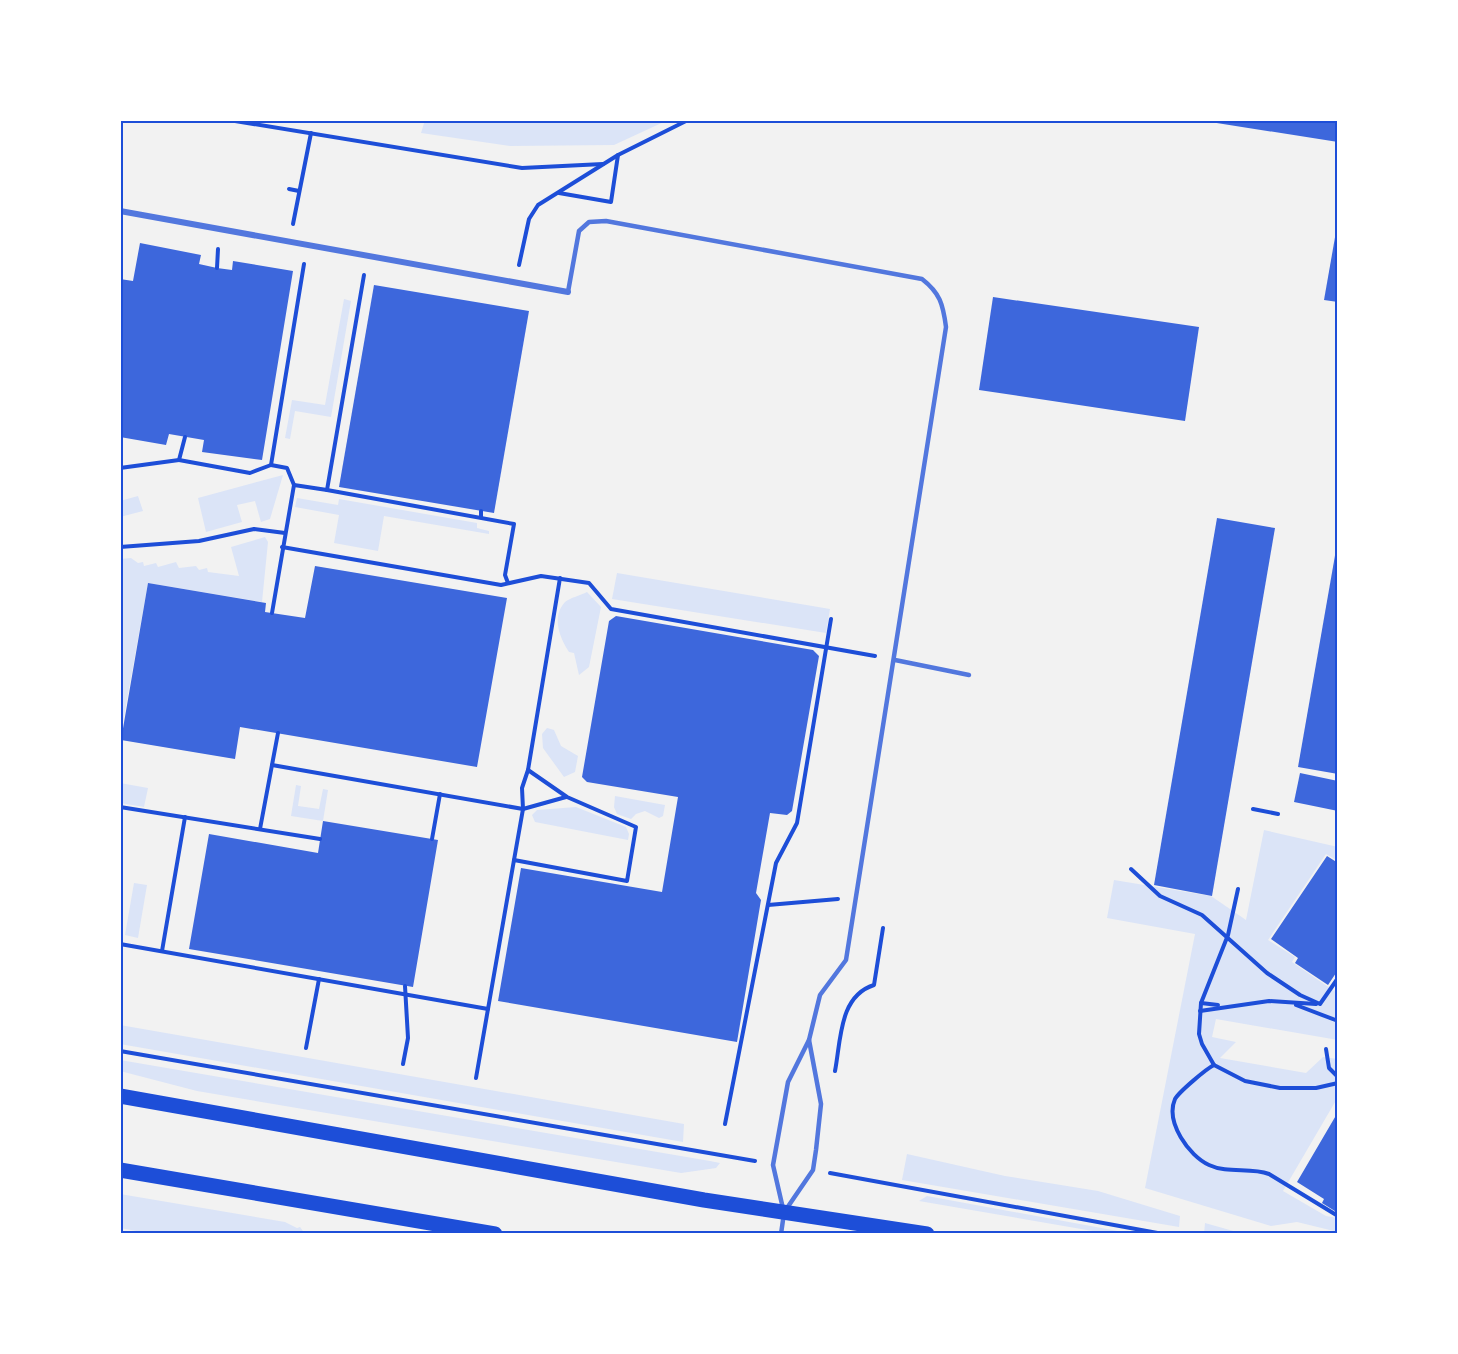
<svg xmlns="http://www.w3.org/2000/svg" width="1458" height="1354" viewBox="0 0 1458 1354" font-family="Merriweather,serif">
	<rect width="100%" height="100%" fill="#f2f2f2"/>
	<g fill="#dbe4f7">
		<path d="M425,120h243l-54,25 -104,1 -89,-13z"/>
		<path d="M344,299l7,2 -20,116 -36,-6 -5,28 -5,-1 7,-38 33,5z"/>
		<path d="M283,475l-13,44 -9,3 -6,-21 -18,4 5,17 -36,10 -8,-34z"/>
		<path d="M138,496l5,15 -23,6v-16z"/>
		<path d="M297,498l41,7 1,-6 138,24v5l12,3v3l-105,-18 -6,35 -44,-8 5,-28 -44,-8z"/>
		<path d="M265,537l3,5 -6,60 -114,-19 -28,156v-180l11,-1 7,5 5,-1 1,4 12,-3 2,4 18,-5 3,6 17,-2 3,4 8,-2 1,4 31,4 -8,-29z"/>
		<path d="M617,573l213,36 -4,24 -214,-34z"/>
		<path d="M587,592l14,15 -12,60 -10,8 -5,-22 -5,-1c-9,-14 -18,-35 -4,-50 5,-4 16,-7 22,-10z"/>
		<path d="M547,728l7,2 7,16 17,10 -3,16 -11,5 -21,-29 -1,-14z"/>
		<path d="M120,783l28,5 -4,19 -24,-4z"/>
		<path d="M296,785l5,1 -3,20 21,3 4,-20 5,1 -5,31 -32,-5z"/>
		<path d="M615,796l50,9 -2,11 -4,2 -14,-7 -9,3 -5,5 -14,-5 -3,-7z"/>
		<path d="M576,807l50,20 3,7 -1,6 -93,-18 -3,-7 5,-5z"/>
		<path d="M1264,830l74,17v14l-12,-7 -58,86 27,17 -3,5 42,29 4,-5v54l-122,-21 -4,18 24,5 -16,16 86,15 17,-16 15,2v38l-55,94 43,25 12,2v14l-41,-10 -26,4 -126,-38 50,-254 -88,-16 7,-38 97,16 35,24z"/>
		<path d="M134,883l13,2 -9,53 -13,-3z"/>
		<path d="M120,1025l564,99 -1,18 -563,-98z"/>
		<path d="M120,1060l590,101 10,2 -4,5 -35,5 -484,-82 -77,-20z"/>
		<path d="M907,1154l98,22 93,15 82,25 -1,11 -277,-47z"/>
		<path d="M120,1194l165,28 12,6 3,-1 5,7h-152l-33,-6z"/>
		<path d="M927,1196l207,38h-24l-191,-33z"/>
		<path d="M1205,1223l39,11h-40z"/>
	</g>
	<g fill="#3d67dc">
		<path d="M1204,120h134v22l-134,-21z"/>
		<path d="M1337,226h1v76l-14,-2z"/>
		<path d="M140,243l61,12 -2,9 18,4 15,2 1,-9 60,10 -31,189 -60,-8 2,-12 -35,-6 -3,11 -46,-8v-158l13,2z"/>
		<path d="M374,285l155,26 -35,202 -155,-26z"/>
		<path d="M993,297l206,30 -14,94 -206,-31z"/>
		<path d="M1217,518l58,10 -63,368 -58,-11z"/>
		<path d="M1337,544h1v230l-40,-7z"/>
		<path d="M315,566l192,32 -30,169 -237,-40 -5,32 -114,-19 27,-157 118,20 -1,9 40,6z"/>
		<path d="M616,616l197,34 6,6 -27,155 -5,4 -17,-2 -14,80 5,7 -24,142 -239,-41 23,-133 141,24 16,-95 -91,-15 -5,-5 27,-156z"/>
		<path d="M1300,773l38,8v30l-44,-9z"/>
		<path d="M323,821l115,19 -25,147 -224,-38 20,-115 109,19z"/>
		<path d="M1327,856l11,7v107l-10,15 -33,-22 3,-5 -27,-19z"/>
		<path d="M1338,1112v101l-16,-10 2,-4 -27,-17z"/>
	</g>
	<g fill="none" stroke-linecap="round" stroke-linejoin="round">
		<g stroke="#1d4ed8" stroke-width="4">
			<path d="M229,120l293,48 81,-4"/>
			<path d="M289,189l10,2"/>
			<path d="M559,193l52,9 7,-47"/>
			<path d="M293,224l18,-91"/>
			<path d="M519,265l10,-46 9,-14 80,-50 70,-35"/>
			<path d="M217,268l1,-19"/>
			<path d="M179,460l71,13 21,-8 33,-201"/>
			<path d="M271,465l16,3 7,17 -22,128"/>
			<path d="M120,468l59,-8 6,-23"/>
			<path d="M294,485l33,5 37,-215"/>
			<path d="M327,490l187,34 -9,51 3,8"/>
			<path d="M481,517v-6"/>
			<path d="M120,547l79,-6 55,-12 31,4"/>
			<path d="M282,547l219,38 40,-9 48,7 22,26 264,47"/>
			<path d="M272,765l251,44 43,-12"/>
			<path d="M120,807l200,32"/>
			<path d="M1253,809l25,5"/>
			<path d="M260,829l18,-96"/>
			<path d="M432,839l8,-45"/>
			<path d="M514,860l9,-51 -1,-21 6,-18 32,-192"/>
			<path d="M1131,869l29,27 42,19 65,58 33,22 20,9 18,-26"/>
			<path d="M1238,889l-10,46 -27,68 -2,31 3,10 12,21 31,16 35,7h36l22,-5"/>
			<path d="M768,905l70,-6"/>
			<path d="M120,944l368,65 26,-149 113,21 9,-54 -69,-30 -39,-27"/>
			<path d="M162,951l23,-134"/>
			<path d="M1201,1003l17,2"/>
			<path d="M1296,1005l42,16"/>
			<path d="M1200,1011l69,-10 47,3"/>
			<path d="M306,1048l13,-69"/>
			<path d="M1326,1049l3,19 9,9"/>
			<path d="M120,1051l635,110"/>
			<path d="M403,1064l5,-26 -3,-52"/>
			<path d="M1214,1065c-8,4 -35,27 -39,34 -10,23 14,57 34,66 19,9 41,2 60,9l69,42"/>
			<path d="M835,1071c6,-31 4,-75 39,-86l9,-57"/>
			<path d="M476,1078l12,-69"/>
			<path d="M725,1124l51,-261 21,-40 34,-204"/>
			<path d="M830,1173l333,61"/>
		</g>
		<g stroke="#5277de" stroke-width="4.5">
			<path d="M568,292l11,-61 10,-9 17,-1 316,58c18,14 21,25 24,48l-100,633 -26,35 -11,45 -21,42 -15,83 11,48 -3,21"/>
			<path d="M895,660l74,15"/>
			<path d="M787,1208l26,-38 3,-20 5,-46 -12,-64"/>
		</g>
		<path stroke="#5277de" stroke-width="6" d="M120,211l448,81"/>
		<g stroke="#1d4ed8" stroke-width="15">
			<path d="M120,1096l584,104 223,34"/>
			<path d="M120,1170l375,64"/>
		</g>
	</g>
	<rect width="1458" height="1354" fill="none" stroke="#ffffff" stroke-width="243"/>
	<rect x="122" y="122" width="1214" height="1110" fill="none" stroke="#1d4ed8" stroke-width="2"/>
</svg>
